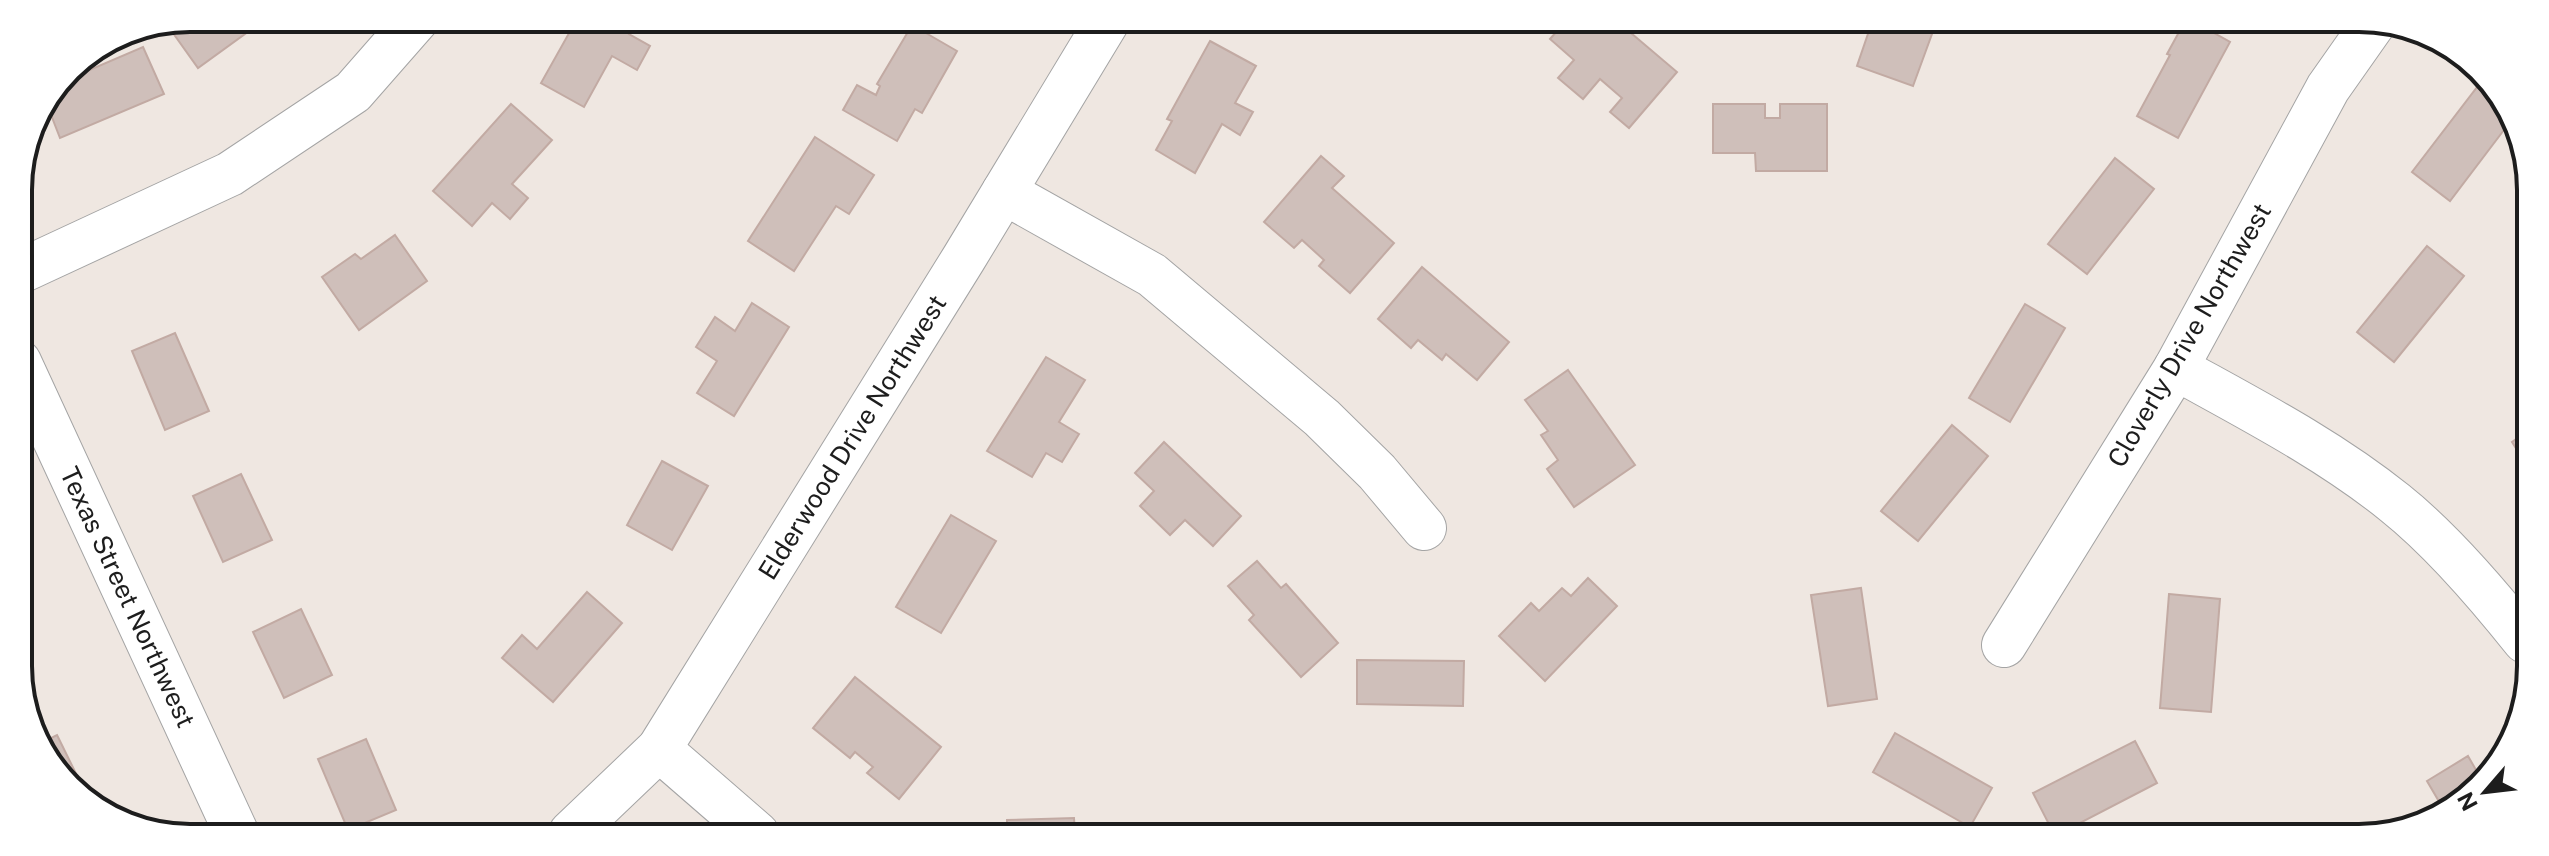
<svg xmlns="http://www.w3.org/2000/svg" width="2549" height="856" viewBox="0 0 2549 856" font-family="'Public Sans',sans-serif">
	<rect width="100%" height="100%" fill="#efe7e1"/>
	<g fill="#cfbfba" stroke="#c2aaa3" stroke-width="2">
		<path d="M190,18h77l-69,50 -30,-42 7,-5z"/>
		<path d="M577,19h60l-8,15 21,12 -13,24 -25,-14 -28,51 -43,-24z"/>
		<path d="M1565,22h53l59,50 -48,56 -19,-16 12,-14 -22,-19 -17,20 -25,-21 16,-18 -24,-21z"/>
		<path d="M1888,23h48l-23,63 -56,-20 13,-38 14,4z"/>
		<path d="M2184,23h12l34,19 -52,96 -41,-22 33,-61 -3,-1z"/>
		<path d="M912,25l45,26 -35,62 -7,-4 -18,32 -54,-31 14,-25 19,10 4,-9 -3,-2z"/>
		<path d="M1210,41l46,25 -21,37 18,9 -13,23 -18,-11 -27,49 -39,-23 16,-29 -5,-2z"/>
		<path d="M143,47l21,47 -104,44 -14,-36 13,-19z"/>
		<path d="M2481,82l16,13 13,27 -60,79 -38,-29z"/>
		<path d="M511,104l41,36 -40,44 16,14 -18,21 -18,-16 -20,23 -39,-35z"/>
		<path d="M1713,104h52v14h15v-14h47v67h-71l-1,-18h-42z"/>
		<path d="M815,137l59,38 -25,39 -13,-8 -42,65 -46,-30z"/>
		<path d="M1321,156l23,20 -12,12 62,55 -44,50 -31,-27 5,-6 -22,-20 -8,8 -30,-26z"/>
		<path d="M2115,158l39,31 -67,85 -39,-30z"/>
		<path d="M395,235l32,46 -68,49 -37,-53 33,-23 6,5z"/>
		<path d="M2427,246l37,30 -70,86 -37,-30z"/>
		<path d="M1422,267l87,75 -32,38 -31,-26 -4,6 -24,-20 -7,8 -33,-29z"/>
		<path d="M752,303l37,24 -55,89 -37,-23 20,-32 -21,-14 19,-30 20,14z"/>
		<path d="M2025,304l40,24 -55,94 -41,-24z"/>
		<path d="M175,333l34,78 -44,19 -33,-79z"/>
		<path d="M1046,357l39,23 -26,42 20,12 -17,28 -16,-9 -14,24 -45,-26z"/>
		<path d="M1568,370l67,95 -61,42 -27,-38 11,-9 -17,-25 7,-4 -23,-31z"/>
		<path d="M1952,425l36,31 -70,85 -37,-30z"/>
		<path d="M2526,432v32l-14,-22z"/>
		<path d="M1164,442l77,74 -28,30 -28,-26 -15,15 -30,-29 14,-15 -19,-18z"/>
		<path d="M662,461l46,25 -36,64 -45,-25z"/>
		<path d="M241,474l31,66 -49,22 -30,-66z"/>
		<path d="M951,515l45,26 -55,92 -45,-26z"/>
		<path d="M1257,561l24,27 5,-4 52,59 -37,34 -52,-57 5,-5 -26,-29z"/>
		<path d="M1588,578l29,28 -72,75 -46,-45 32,-33 8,8 23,-23 9,8z"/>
		<path d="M1861,588l16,111 -49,7 -17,-111z"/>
		<path d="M587,592l35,31 -69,79 -51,-44 20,-23 15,14z"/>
		<path d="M2169,594l51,5 -9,113 -51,-4z"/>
		<path d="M301,609l31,66 -48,23 -31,-66z"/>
		<path d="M1357,660l107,1 -1,45 -106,-2z"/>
		<path d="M855,677l86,70 -42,52 -32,-26 6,-6 -18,-15 -5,6 -37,-30z"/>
		<path d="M1895,733l97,55 -22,39 -97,-55z"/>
		<path d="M57,735l30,61 -26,-16 -18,-38z"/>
		<path d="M366,739l30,71 -48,20 -30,-71z"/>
		<path d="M2135,741l22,42 -102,53 -22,-43z"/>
		<path d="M2468,756l12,21 -16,25 -20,8 -17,-29z"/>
		<path d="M1074,818l1,16h-68v-14z"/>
	</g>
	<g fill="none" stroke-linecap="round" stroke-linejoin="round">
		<defs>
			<g id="minor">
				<path d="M1004,192l148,83 170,143 55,54 47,56"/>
				<path d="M19,272l211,-98 123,-82 64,-73"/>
				<path d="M19,362l217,470"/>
				<path d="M2176,368c74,41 152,81 219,135 44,35 95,94 130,138"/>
				<path d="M2004,645l172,-277 152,-280 45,-64"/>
				<path d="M659,749l98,85"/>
				<path d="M571,833l88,-84 305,-491 144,-238"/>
			</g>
		</defs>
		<use href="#minor" stroke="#a4a4a4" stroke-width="46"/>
		<use href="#minor" stroke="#fff" stroke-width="44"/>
	</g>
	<g text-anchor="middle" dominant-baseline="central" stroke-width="6" stroke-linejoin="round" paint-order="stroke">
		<g font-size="26" fill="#1d1d1d" stroke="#fff">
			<text transform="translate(2189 335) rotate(-60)">Cloverly Drive Northwest</text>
			<text transform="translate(852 437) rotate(-58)">Elderwood Drive Northwest</text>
			<text transform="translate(128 597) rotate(65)">Texas Street Northwest</text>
		</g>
	</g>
	<path d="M0 0H2549V856H0ZM190 32H2359A158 158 0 0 1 2517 190V666A158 158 0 0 1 2359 824H190A158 158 0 0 1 32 666V190A158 158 0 0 1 190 32Z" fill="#fff" fill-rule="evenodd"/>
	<path fill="none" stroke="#1d1d1d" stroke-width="4" d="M190 32H2359A158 158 0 0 1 2517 190V666A158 158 0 0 1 2359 824H190A158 158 0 0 1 32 666V190A158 158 0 0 1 190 32Z"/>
	<g transform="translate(2485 792) rotate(242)" stroke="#ffffff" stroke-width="6" paint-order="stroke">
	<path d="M0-6L14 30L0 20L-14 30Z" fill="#1d1d1d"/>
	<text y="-12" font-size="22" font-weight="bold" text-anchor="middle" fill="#1d1d1d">N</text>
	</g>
</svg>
